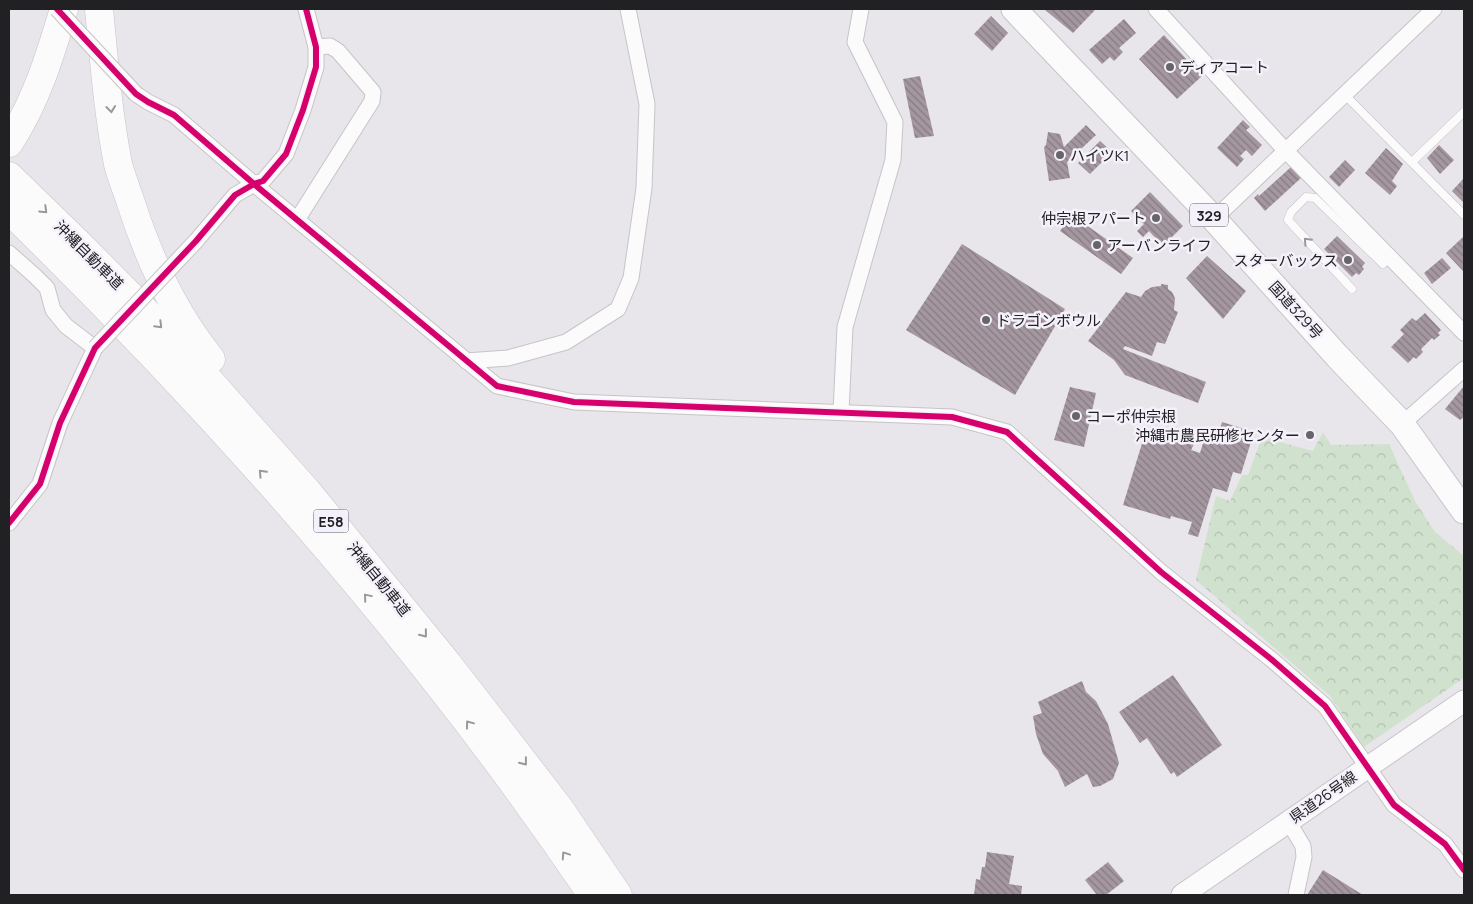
<svg xmlns="http://www.w3.org/2000/svg" width="1473" height="904" viewBox="0 0 1473 904" font-family="Manrope,'Noto Sans JP',sans-serif">
	<defs>
		<pattern id="park-crowns" width="20" height="18" patternUnits="userSpaceOnUse" patternTransform="scale(1.25)"><rect width="20" height="18" fill="#d0e2cd"/><path d="M2 6a3 3 0 1 1 6 0M12 15a3 3 0 1 1 6 0" fill="none" stroke="#b2c2b0"/></pattern>
		<pattern id="building-back-hatch" width="6" height="6" patternUnits="userSpaceOnUse" patternTransform="scale(1.25)"><rect width="6" height="6" fill="#a597a0"/><path d="M-1 5l2 2M0 0l6 6M5-1l2 2" fill="none" stroke="#867b82"/></pattern>
	</defs>
	<rect width="100%" height="100%" fill="#e8e6eb"/>
	<path fill="url(#park-crowns)" d="M1323,432l8,13 58,-1 26,57 20,31 29,24v122l-100,69 -34,-51 -134,-116 20,-84 14,5 12,-26h6l14,-38 51,14z"/>
	<g fill="url(#building-back-hatch)">
		<path d="M1044,9h52l-23,24z"/>
		<path d="M991,16l17,17 -16,18 -18,-17z"/>
		<path d="M1124,19l12,14 -17,15 4,4 -9,9 -4,-4 -8,7 -13,-14z"/>
		<path d="M1164,35l38,41 -25,23 -38,-40z"/>
		<path d="M920,76l14,60 -19,2 -12,-59z"/>
		<path d="M1243,120l7,7 -4,3 16,15 -10,11 -6,-6 -6,6 4,3 -7,8 -20,-19z"/>
		<path d="M1086,125l10,10 -29,27 3,16 -21,3 -5,-34 2,-2 2,-13 12,2 4,13z"/>
		<path d="M1100,141l12,11 -22,22 -12,-11z"/>
		<path d="M1439,145l15,15 -14,14 -13,-16z"/>
		<path d="M1386,148l17,16 -11,17 5,5 -7,9 -25,-22z"/>
		<path d="M1345,160l10,10 -16,17 -10,-10z"/>
		<path d="M1291,167l10,11 -36,33 -11,-13 4,-4 1,2z"/>
		<path d="M1464,178v25l-12,-12z"/>
		<path d="M1150,192l33,34 -20,20 -14,-15 -6,6 -6,-6 7,-7 -13,-13z"/>
		<path d="M1072,215l61,43 -12,16 -61,-43z"/>
		<path d="M1337,236l28,27 -3,4 2,2 -5,6 -3,-2 -4,4 -28,-28z"/>
		<path d="M1463,237l1,2v30l-1,2 -17,-18z"/>
		<path d="M962,244l103,65 -50,86 -109,-65z"/>
		<path d="M1207,256l39,35 -23,28 -37,-41z"/>
		<path d="M1442,258l9,10 -19,16 -8,-11z"/>
		<path d="M1161,284l7,1v4l4,3 3,6 -1,12 4,2 -13,32 -8,-2 -5,14 -27,-10 -2,3 83,33 -8,21 -73,-28 -11,-15 -26,-19 38,-49 15,5 4,-6 7,-4 9,-1z"/>
		<path d="M1425,313l16,17 -3,3 2,2 -6,5 -2,-2 -11,11 2,3 -7,7 -2,-2 -6,6 -17,-16 13,-13 -4,-4 12,-12 4,3z"/>
		<path d="M1464,386v31l-4,3 -15,-11z"/>
		<path d="M1070,387l26,6 -12,54 -30,-7z"/>
		<path d="M1222,422l32,10 -13,42 -8,-2 -6,20 -14,-4 -15,49 -10,-3 4,-12 -21,-6 -1,3 -47,-14 21,-68 6,2 3,-8 41,13 -3,6 9,3 5,-16 12,3z"/>
		<path d="M1173,675l49,70 -45,32 -3,-5 -3,2 -24,-36 -7,5 -21,-31z"/>
		<path d="M1082,681l4,11 10,9 12,23 11,39 -6,16 -13,7 -7,1 -6,-13 -22,13 -7,-16 -15,-17 -7,-20 -3,-18 9,-3 -4,-11z"/>
		<path d="M987,852l27,4 -5,28 13,2 -1,9h-47l2,-16 4,1 2,-13h3z"/>
		<path d="M1108,862l16,19 -18,14h-9l-12,-15z"/>
		<path d="M1323,870l40,25h-56z"/>
	</g>
	<g fill="none" stroke-linecap="round" stroke-linejoin="round">
		<defs>
			<g id="service">
				<path d="M1344,94l120,121"/>
				<path d="M1412,162l52,-50"/>
				<path d="M1352,289l-64,-69 3,-8 15,-15 9,1 68,66"/>
			</g>
			<g id="minor">
				<path d="M1156,9l129,141 179,183"/>
				<path d="M136,94l12,8 26,13 80,69 243,202 77,16 378,15 55,15 154,140 110,87 54,47 69,99 51,39 19,26"/>
				<path d="M1214,219l220,-210"/>
				<path d="M297,220l75,-119 1,-9 -35,-41 -8,-5 -14,1"/>
				<path d="M196,241l39,-46 19,-11 9,-3 23,-27 17,-44 13,-43v-20l-10,-38"/>
				<path d="M9,253l26,23 12,12 6,22 13,16 29,22 -35,75 -20,61 -31,39"/>
				<path d="M466,361l42,-3 58,-16 52,-33 13,-31 13,-90 3,-84 -19,-95"/>
				<path d="M841,412l4,-85 48,-167 2,-38 -40,-80 6,-33"/>
				<path d="M1402,424l62,-55"/>
				<path d="M1288,821l15,25 1,11 -8,38"/>
			</g>
			<path id="secondary" d="M1182,895l282,-194"/>
			<path id="trunk" d="M1014,9l200,210 123,137 65,68 62,87"/>
			<g id="motorway">
				<path d="M99,9c5,51 9,104 19,155 3,12 8,24 12,36 18,57 43,112 81,159"/>
				<path d="M9,143c27,-41 41,-87 55,-134"/>
				<path d="M9,176l71,69 90,91 137,155 141,173 112,145 58,86"/>
				<path d="M9,210c214,209 415,436 583,685"/>
			</g>
		</defs>
		<use href="#service" stroke="#c6c4c8" stroke-width="9"/>
		<use href="#minor" stroke="#c6c4c8" stroke-width="17"/>
		<use href="#secondary" stroke="#c6c4c8" stroke-width="23"/>
		<use href="#trunk" stroke="#c6c4c8" stroke-width="27"/>
		<use href="#motorway" stroke="#c6c4c8" stroke-width="29"/>
		<use href="#service" stroke="#fcfbfc" stroke-width="8"/>
		<use href="#minor" stroke="#fcfbfc" stroke-width="15"/>
		<use href="#secondary" stroke="#fcfbfc" stroke-width="21"/>
		<use href="#trunk" stroke="#fcfbfc" stroke-width="25"/>
		<use href="#motorway" stroke="#fcfbfc" stroke-width="28"/>
		<defs>
			<g id="minor-bridge">
				<path d="M57,9l79,85"/>
				<path d="M95,348l101,-107"/>
			</g>
		</defs>
		<use href="#minor-bridge" stroke="#c6c4c8" stroke-width="17" stroke-linecap="butt"/>
		<use href="#minor-bridge" stroke="#fcfbfc" stroke-width="15"/>
		<defs>
			<g id="cycleway">
				<path d="M57,9l79,85 12,8 26,13 80,69 243,202 77,16 378,15 55,15 154,140 110,87 54,47 69,99 51,39 19,26"/>
				<path d="M9,523l31,-39 20,-61 35,-75 101,-107 39,-46 19,-11 9,-3 23,-27 17,-44 13,-43v-20l-10,-38"/>
			</g>
		</defs>
		<use href="#cycleway" stroke="#f5f1fb" stroke-width="9"/>
		<use href="#cycleway" stroke="#d6006c" stroke-width="6"/>
	</g>
	<defs><path id="oneway-chevron" d="M-2-3.5L2.5 0L-2 3.5" fill="none" stroke-width="1.6" stroke-linecap="round" stroke-linejoin="round" transform="scale(1.25)"/></defs>
	<g stroke="#99989a">
		<use href="#oneway-chevron" transform="translate(111 109) rotate(84)"/>
		<use href="#oneway-chevron" transform="translate(44 210) rotate(44)"/>
		<use href="#oneway-chevron" transform="translate(1307 241) rotate(-133)"/>
		<use href="#oneway-chevron" transform="translate(159 325) rotate(45)"/>
		<use href="#oneway-chevron" transform="translate(262 473) rotate(-133)"/>
		<use href="#oneway-chevron" transform="translate(367 597) rotate(-130)"/>
		<use href="#oneway-chevron" transform="translate(424 634) rotate(51)"/>
		<use href="#oneway-chevron" transform="translate(469 724) rotate(-127)"/>
		<use href="#oneway-chevron" transform="translate(524 762) rotate(52)"/>
		<use href="#oneway-chevron" transform="translate(565 855) rotate(-124)"/>
	</g>
	<g fill="#676569" stroke="#f5f1fb" stroke-width="2">
		<circle cx="1170" cy="67" r="5"/>
		<circle cx="1060" cy="155" r="5"/>
		<circle cx="1156" cy="218" r="5"/>
		<circle cx="1097" cy="245" r="5"/>
		<circle cx="1348" cy="260" r="5"/>
		<circle cx="986" cy="320" r="5"/>
		<circle cx="1076" cy="416" r="5"/>
		<circle cx="1310" cy="435" r="5"/>
	</g>
	<g text-anchor="middle" dominant-baseline="central" stroke-width="5" stroke-linejoin="round" paint-order="stroke">
		<g fill="#f5f1fb" stroke="#615f64" stroke-width="1">
			<rect x="1190" y="203.5" width="38" height="23" rx="4"/>
			<rect x="313.5" y="509.5" width="35" height="23" rx="4"/>
		</g>
		<g font-size="14" font-weight="bold" fill="#212023">
			<text x="1209" y="215">329</text>
			<text x="331" y="521">E58</text>
		</g>
		<g font-size="15" fill="#212023" stroke="#f5f1fb" text-anchor="start">
			<text x="1180" y="67">ディアコート</text>
			<text x="1070" y="155">ハイツK1</text>
			<text x="1146" y="218" text-anchor="end">仲宗根アパート</text>
			<text x="1107" y="245">アーバンライフ</text>
			<text x="1338" y="260" text-anchor="end">スターバックス</text>
			<text x="996" y="320">ドラゴンボウル</text>
			<text x="1086" y="416">コーポ仲宗根</text>
			<text x="1300" y="435" text-anchor="end">沖縄市農民研修センター</text>
		</g>
		<g font-size="15" fill="#212023" stroke="#f5f1fb">
			<text transform="translate(89 255) rotate(45)">沖縄自動車道</text>
			<text transform="translate(1296 310) rotate(48)">国道329号</text>
			<text transform="translate(379 579) rotate(51)">沖縄自動車道</text>
			<text transform="translate(1323 797) rotate(-35)">県道26号線</text>
		</g>
	</g>
	<rect width="1473" height="904" fill="none" stroke="#212023" stroke-width="20"/>
</svg>
